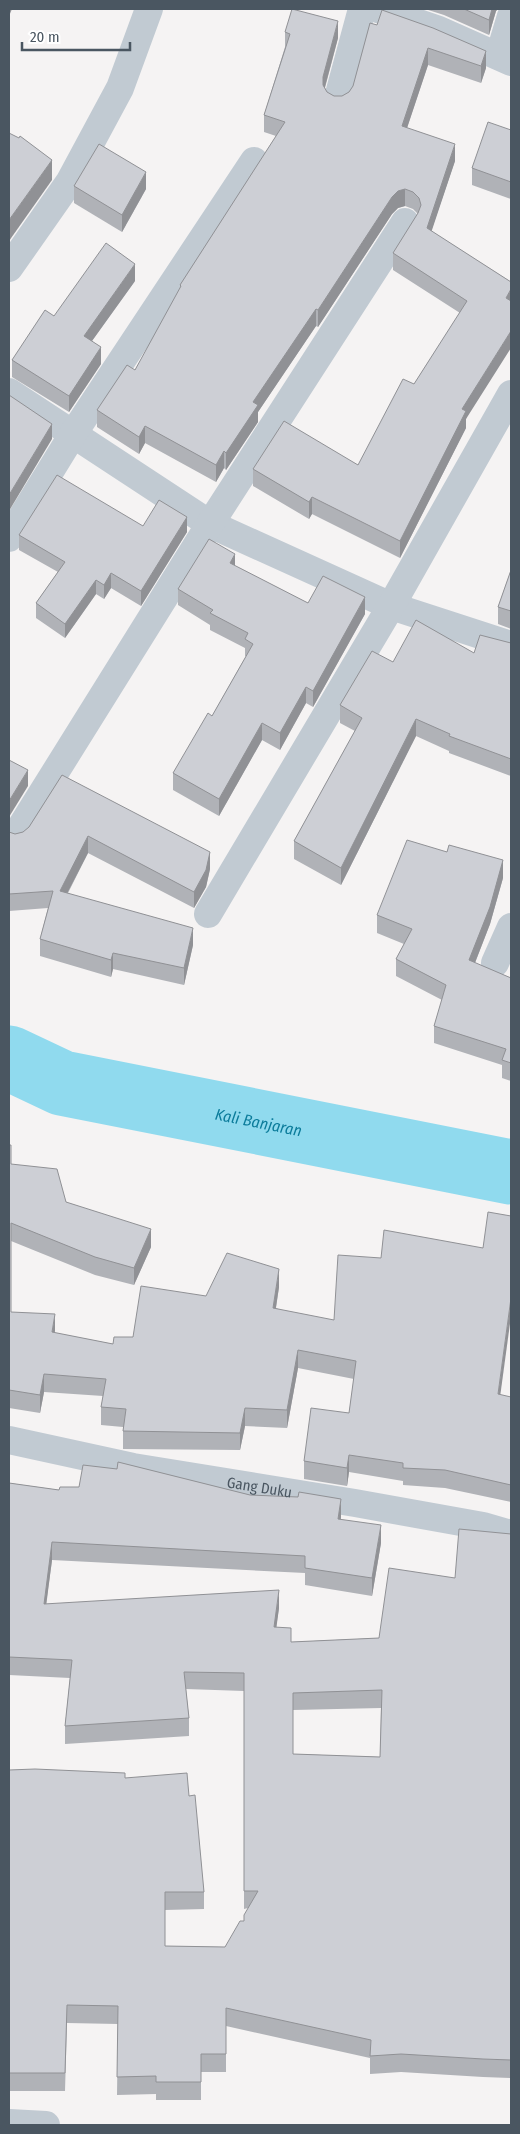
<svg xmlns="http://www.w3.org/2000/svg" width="520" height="2134" viewBox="0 0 520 2134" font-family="'Fira Sans Condensed',sans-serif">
	<rect width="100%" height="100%" fill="#f5f3f3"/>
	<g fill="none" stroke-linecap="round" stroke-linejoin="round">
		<path stroke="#90daee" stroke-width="65" id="s1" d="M9,1058l53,25 449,89"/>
		<g stroke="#c1cad2" stroke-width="28">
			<path d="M378,9l61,21 72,32"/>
			<path d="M499,56l12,-40"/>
			<path d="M338,98l24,-89"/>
			<path d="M9,268l61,-87 50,-93 29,-79"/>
			<path d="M9,392l201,132 181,82 120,39"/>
			<path d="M9,538l64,-104 181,-273"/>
			<path d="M16,835l194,-311 195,-302"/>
			<path d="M208,914l183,-308 120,-212"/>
			<path d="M495,963l16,-36"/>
			<path id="s2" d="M9,1440l124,27 222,36 128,23 28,8"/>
			<path d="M9,2123l37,2"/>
		</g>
	</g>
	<g fill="#b0b2b7" fill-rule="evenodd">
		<path d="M425,9h73l-2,2 -7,24 -45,-20z"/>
		<path d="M370,23l116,45 -5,15 -53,-18 -21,63 48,33 -24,70 80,51 -45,137v9l-66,130 -88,-44 -3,5 -56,-33v-17l105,-4 56,-81 46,-71 -67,-43v-17l25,-39 -5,-5 -8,-3 -7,2 -6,6 -74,113 -2,-1 -58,86v10l-32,48 -2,-2 -8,14 -71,-39 -6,11 -42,-27v-17l38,-40 45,-81v-4l96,-149 -12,-4v-17l21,-68v-15l53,6 -13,50 2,4 7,4h8l7,-4 4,-6z"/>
		<path d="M511,130v69l-39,-14v-17z"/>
		<path d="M74,186l72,3 -24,43 -48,-29z"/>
		<path d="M135,281l-43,60 9,23 -32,48 -57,-35v-17z"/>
		<path d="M143,526l44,6 -46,74 -30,-18 -7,11 -8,-5 -31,44 -29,-20v-15l22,-31 -39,-22v-15z"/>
		<path d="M235,566l73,37 57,11 -52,93 -7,-4 -26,47 -18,-10 -43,76 -46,-26v-17l39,-57 34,-60h-1v-8l-35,-18v-5l-32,-20v-16z"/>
		<path d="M511,570v59l-13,-5v-17z"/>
		<path d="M507,642l4,1v133l-62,-23v-2l-33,-15 -75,149 -47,-26v-18l61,-110 -15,-8v-18l53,-43 81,-9z"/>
		<path d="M62,775l148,94 -4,18 -12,21 -106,-55 -20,40 125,52 -9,40 -71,-16 -2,8 -71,-21v-17l8,-31 -39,3v-79l6,2 8,-2 6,-5z"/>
		<path d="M503,878l-13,46 -15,39 36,15v103l-9,-3v-13l-68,-22v-17l8,-26 -46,-24v-17l8,-15 -27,-11v-18z"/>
		<path d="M9,1145l2,19 55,38 85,45 -17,38 -39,-10 -84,-34v71l44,21 58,11 20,-7 73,-41 73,-9 -3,21 224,87 11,2v105l-66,-14 -42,-3v-4l-54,-9 -2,14 -43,-7v-18l45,-48 5,-34 -56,-11 -11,60 -42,-2 -5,24 -117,-1v-22l-22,-2v-18l2,-11 -59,-4 -4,21 -31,-5z"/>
		<path d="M9,1483l50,7 191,5 91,22v2l40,24 -9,53 -67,-11v-12l-253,-13 -6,44 233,4 -3,20 15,14 88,-4 132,-104v544l-28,-1 -82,-5 -31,2v-16l-144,-32v46h-25v28h-45v-6l-39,1 1,-71 -51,-1 -2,68h-56v-321l116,8 64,18 15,96v17l-39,1v36l60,1 19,-26 4,-13 -4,1v-218l-58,-2 3,29v18l-124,8v-18l5,-48 -61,-3zM381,1708l-1,49 -87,-3v-44z"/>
	</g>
	<g fill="#909195">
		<path d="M9,9h3l-3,7z"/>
		<path d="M492,9h6l-2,2 -7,24v-15z"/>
		<path d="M338,21v17l-15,56v-17z"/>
		<path d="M428,48v17l-26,78v-17z"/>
		<path d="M486,51v17l-5,15v-17z"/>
		<path d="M455,144v17l-28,84v-17z"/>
		<path d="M52,160v20l-43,61v-21z"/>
		<path d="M146,172v17l-24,43v-17z"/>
		<path d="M405,189v17l-7,2 -6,6 -74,113v-17l74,-113 6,-6z"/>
		<path d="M135,264v17l-51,71v-16z"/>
		<path d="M511,289v17l-5,-8z"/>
		<path d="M316,309v17l-58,86v10l-32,48v-17l27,-51z"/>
		<path d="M511,331v17l-45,71v9l-66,130v-17l62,-132z"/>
		<path d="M101,347v17l-32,48v-16z"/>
		<path d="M52,424v15l-43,72v-16z"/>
		<path d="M145,426v17l-6,11v-17z"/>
		<path d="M224,451v17l-8,14v-17z"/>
		<path d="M312,497v17l-3,5v-17z"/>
		<path d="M187,517v15l-46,74v-15z"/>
		<path d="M235,554v17l-5,-8z"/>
		<path d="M111,573v15l-7,11v-14z"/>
		<path d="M96,580v14l-31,44v-14z"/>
		<path d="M365,597v17l-52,93v-16z"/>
		<path d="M306,687v16l-26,47v-17z"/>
		<path d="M416,719v17l-75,149v-17z"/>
		<path d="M262,723v17l-43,76v-17z"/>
		<path d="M28,770v16l-19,31v-16z"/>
		<path d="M88,836v17l-28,54v-16z"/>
		<path d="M210,852v17l-4,18 -12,21v-16z"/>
		<path d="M503,860v18l-13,46 -21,54v-18z"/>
		<path d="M193,928v17l-9,40v-17z"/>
		<path d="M113,953v16l-2,8v-17z"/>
		<path d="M151,1229v18l-17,38v-17z"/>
		<path d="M279,1269v18l-6,39v-18z"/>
		<path d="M511,1298v18l-13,96v-18z"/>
		<path d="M55,1314v17l-3,19v-18z"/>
		<path d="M298,1350v18l-11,60v-18z"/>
		<path d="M44,1374v18l-4,21v-18z"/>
		<path d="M245,1408v18l-5,24v-17z"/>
		<path d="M349,1455v17l-2,14v-18z"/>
		<path d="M341,1499v18l-3,19v-17z"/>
		<path d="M381,1525v18l-9,53v-18z"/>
		<path d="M52,1542v18l-8,62v-18z"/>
		<path d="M279,1590v18l-5,37v-18z"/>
	</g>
	<g fill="#cdcfd5" stroke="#909195" fill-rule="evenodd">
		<path d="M292,9l46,12 -15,56v8l4,7 7,4h8l7,-4 4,-6 17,-63 7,2 5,-15 51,18 53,23 -5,15 -53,-18 -26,78 53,18 -28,84 84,54v7l-5,9 5,3v30l-49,78 4,2 -66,130 -88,-44 -3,5 -56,-33 31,-48 74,44 45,-86 11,5 53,-83 -74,-48 25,-40 3,-8 -2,-7 -6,-6 -8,-3 -7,2 -6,6 -74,113 -2,-1 -63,93 5,3 -32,48 -2,-2 -8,14 -71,-39 -6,11 -42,-27 30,-45 8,5 46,-84 -1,-1 105,-163 -21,-7 26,-81 -5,-2z"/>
		<path d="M464,9h28l-3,11z"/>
		<path d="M488,122l23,8v52l-39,-14z"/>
		<path d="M9,133l10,5 1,-2 32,24 -43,60z"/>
		<path d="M99,144l47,28 -24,43 -48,-29z"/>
		<path d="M106,243l29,21 -51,72 17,11 -32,49 -57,-36 33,-50 9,6z"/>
		<path d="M9,395l43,29 -43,71z"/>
		<path d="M57,475l86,51 16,-26 28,17 -46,74 -30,-18 -7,12 -8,-5 -31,44 -29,-21 29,-41 -46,-27z"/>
		<path d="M209,539l26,15 -5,9 78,40 15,-27 42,21 -52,94 -7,-4 -26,46 -18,-10 -43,76 -46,-26 35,-60 4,3 41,-72 -8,-5 3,-6 -38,-20 3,-3 -35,-21z"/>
		<path d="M511,570v41l-13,-4z"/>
		<path d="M416,620l58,33 6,-18 27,7 4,1v116l-62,-23 1,-2 -34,-15 -75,149 -47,-27 68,-123 -22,-13 32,-54 21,11z"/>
		<path d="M9,760l19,10 -19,31z"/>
		<path d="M62,775l148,77 -4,18 -12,22 -106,-56 -28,55 133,37 -9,40 -71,-15 -2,7 -71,-21 13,-48 -44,3v-62l6,2 8,-2 6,-5z"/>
		<path d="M407,840l40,12 2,-7 54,15 -13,47 -21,53 42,18v85l-9,-3 4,-11 -72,-23 12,-41 -50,-26 16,-30 -35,-14z"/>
		<path d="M9,1145h2v19l46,5 9,33 85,27 -17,39 -39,-11 -84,-34v89l44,2 -3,18 61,12 1,-7h19l8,-51 65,10 21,-43 52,16 -6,39 61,12 4,-65 43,3 3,-28 99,18 5,-36 23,4v82l-13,96 13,3v88l-66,-15 -42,-2v-5l-54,-8 -2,13 -43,-7 7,-53 38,5 7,-52 -58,-11 -11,60 -42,-2 -5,25 -117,-2 3,-22 -25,-2 5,-28 -62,-5 -4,21 -31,-5z"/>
		<path d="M118,1462l132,33 48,2 1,-5 42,7 -3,20 43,6 -9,53 -67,-10v-12l-253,-14 -8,62 235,-14 -5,37 17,1v14l88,-4 10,-70 66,10 4,-49 52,5v526l-28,-1 -82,-5 -31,2 1,-16 -145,-32v46h-25v28h-45v-6l-39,1 1,-71 -51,-1 -2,68h-56v-303l26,-1 90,4v5l62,-5 2,23 6,-1 9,97h-39v54l60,1 15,-26h4v-6l14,-24h-14v-218l-60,-1 5,46 -124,8 7,-66 -63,-3v-174l50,7 1,-3h19l4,-22 34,4zM382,1690l-2,67 -87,-3v-61z"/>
	</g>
	<g text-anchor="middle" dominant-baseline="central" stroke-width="4" stroke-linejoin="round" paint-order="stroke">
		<g font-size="15" fill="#4a5661" stroke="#fff">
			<text stroke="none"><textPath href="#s2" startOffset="255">Gang Duku</textPath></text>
		</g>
		<g font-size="16" font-style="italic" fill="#0c7c9b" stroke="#fff">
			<text stroke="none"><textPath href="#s1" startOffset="259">Kali Banjaran</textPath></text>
		</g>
	</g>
	<rect width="520" height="2134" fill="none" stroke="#4a5661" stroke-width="20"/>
	<path d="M22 42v8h108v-8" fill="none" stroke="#4a5661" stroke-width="2.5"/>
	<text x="30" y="42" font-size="15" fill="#4a5661" stroke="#ffffff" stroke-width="4" paint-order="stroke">20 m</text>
</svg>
